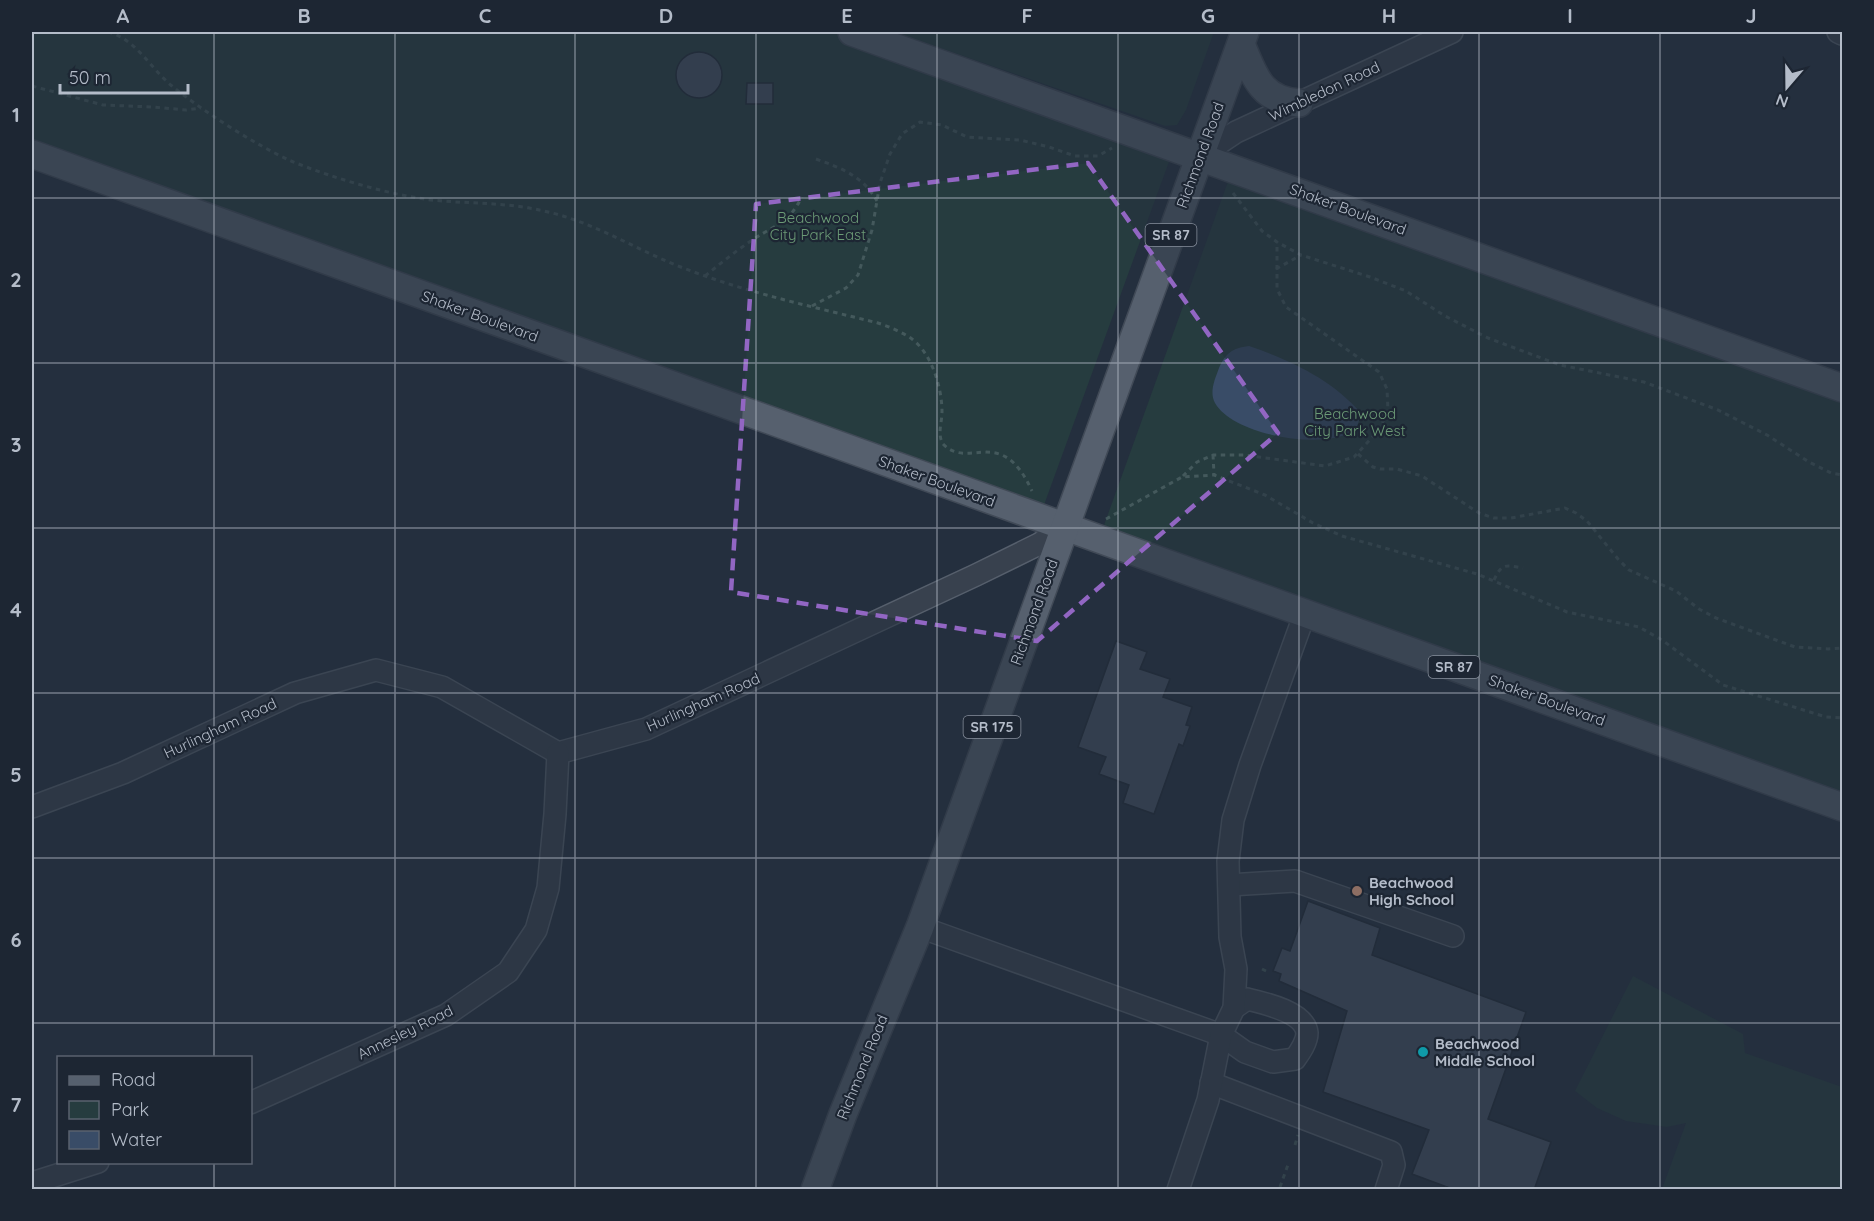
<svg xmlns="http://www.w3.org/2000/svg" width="1874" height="1221" viewBox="0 0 1874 1221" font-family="Quicksand,sans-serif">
	<rect width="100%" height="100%" fill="#242f3e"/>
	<g fill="#263c3f">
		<path d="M32,32h804l334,127 -126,346 -1012,-361z"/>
		<path d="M894,32h320l-28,78 -9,15 -12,1z"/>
		<path d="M1230,176l612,212v419l-743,-268z"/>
		<path d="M1633,976l110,58 2,19 97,34v102h-180l24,-66 -19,4 -41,-6 -29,-13 -22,-17z"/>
	</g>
	<path fill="#394c67" d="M1249,346c41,14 82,33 111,66 -1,8 -1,16 -9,20 -30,18 -118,3 -136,-29 -6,-11 0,-24 4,-35 7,-15 13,-20 30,-22z"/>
	<g fill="#455162" stroke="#1f2835" stroke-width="1.5">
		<circle cx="699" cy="75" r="23"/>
		<path d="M747,83h26v21h-27z"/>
		<path d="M1116,641l31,11 -7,17 30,10 -7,18 29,10 -6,18 4,1 -7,20 -4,-2 -25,70 -31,-11 6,-18 -30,-11 7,-17 -28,-10z"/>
		<path d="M1308,901l72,27 -8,27 154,57 -38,107 63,23 -17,48h-79l-43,-16 17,-44 -106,-38 24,-81 -68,-30 2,-7 -8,-3 9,-23 8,3z"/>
	</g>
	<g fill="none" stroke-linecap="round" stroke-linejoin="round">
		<defs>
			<g id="minor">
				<path d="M1838,32l4,2"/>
				<path d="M1200,156l36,-24 216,-100"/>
				<path d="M32,807l91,-34 172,-80 81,-23 66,17 116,66 88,-24 330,-154 63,-31 26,-17"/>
				<path d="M1229,885l66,-4 158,55"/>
				<path d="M920,927l301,108 24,17 28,10 22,-3c5,-7 12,-17 12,-26 -2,-21 -43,-30 -60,-34l-13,9"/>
				<path d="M1211,1083l180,69 3,13 -8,25"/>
				<path d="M250,1103l196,-88 62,-43 28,-42 12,-42 7,-74 3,-61"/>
				<path d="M32,1183l66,-21"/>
				<path d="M1178,1190l30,-90 13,-65 13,-27 2,-39 -6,-32 -2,-76 5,-41 17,-55 55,-152"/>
			</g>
			<g id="major">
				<path d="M852,32l990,356"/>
				<path d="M1241,44c13,31 19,56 58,59"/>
				<path d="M32,154l1810,653"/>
				<path d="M815,1190l28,-76 77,-187 325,-895"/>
			</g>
		</defs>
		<use href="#minor" stroke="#565f6c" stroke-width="24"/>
		<use href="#major" stroke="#414a57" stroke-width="30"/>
		<g stroke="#44595c" stroke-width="3" stroke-dasharray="4.5 4.5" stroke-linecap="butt">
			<path d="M108,32c28,7 42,36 64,54 32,26 82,58 119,75 42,17 95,33 140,39 39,4 79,2 117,12 48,11 92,40 138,57 62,24 128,38 192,54 12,4 24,9 34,16 20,15 30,49 30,73 0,11 -5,22 1,32 26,27 58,-21 89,47"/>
			<path d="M32,86l71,19 50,2 33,3 15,-2"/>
			<path d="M816,159c25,9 47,17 61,42"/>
			<path d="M1233,193l29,38 15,11 24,13 69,22 36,14 39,25 43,22 72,27 84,17 74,28 49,25 42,27 22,11 11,2"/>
			<path d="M1276,269l25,-14"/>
			<path d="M705,276c16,-13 32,-26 49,-37 24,-16 33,-14 48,-42"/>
			<path d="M812,306l34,-18 12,-13 14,-45 8,-47 10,-29 12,-20 18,-12 22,3 25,12 53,3 29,7 26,9h23l14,-8"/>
			<path d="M1358,454l15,13 7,2h17l25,7 57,37 15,5h17l54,-10 11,5 11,8 31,38 11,11 47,21 23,18 17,9 79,29 33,2 14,-1"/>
			<path d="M1213,455l1,19"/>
			<path d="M1183,476l14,-14 16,-7h31l81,11 29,-9 25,-27 9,-19 -1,-22 -8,-17 -93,-65 -9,-18v-47"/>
			<path d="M1106,519l76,-42 32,-2 51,20 48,28 29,13 135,38 90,38 72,15 23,13 61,45 103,32 16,1"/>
			<path d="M1494,580c8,-17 11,-15 29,-12"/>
			<path d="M1262,969l6,3"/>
			<path d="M1295,1145l3,-10"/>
			<path d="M1280,1187l9,-25"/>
			<path d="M1446,1190l1,-3"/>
		</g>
		<use href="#minor" stroke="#38414e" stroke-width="21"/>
		<use href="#major" stroke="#56606e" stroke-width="27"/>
	</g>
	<path d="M0 0H1874V1221H0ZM1088,163l190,270 -241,208 -306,-49 25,-388z" fill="#242f3e" fill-opacity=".55" fill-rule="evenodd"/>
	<path fill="none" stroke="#9266c3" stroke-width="4.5" stroke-dasharray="12 8" stroke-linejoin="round" d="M1088,163l190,270 -241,208 -306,-49 25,-388z"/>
	<path fill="none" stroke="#b4bcc9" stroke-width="1.5" stroke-opacity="0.55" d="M214,32v1026M395,32v1158M575,32v1158M756,32v1158M937,32v1158M1118,32v1158M1299,32v1158M1479,32v1158M1660,32v1158M32,198h1810M32,363h1810M32,528h1810M32,693h1810M32,858h1810M32,1023h1810M214,1162v28"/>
	<circle fill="#8d6e63" stroke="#1d2633" stroke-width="2" cx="1357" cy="891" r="6"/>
	<circle fill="#0f9aa8" stroke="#1d2633" stroke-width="2" cx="1423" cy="1052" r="6"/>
	<g text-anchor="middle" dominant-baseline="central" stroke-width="4.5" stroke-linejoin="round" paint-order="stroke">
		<g fill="#1d2633" stroke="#878f9c" stroke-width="1.5">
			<rect x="1145.5" y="224" width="51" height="22" rx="4.5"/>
			<rect x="1428.5" y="656" width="51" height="22" rx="4.5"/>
			<rect x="963.5" y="716" width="57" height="22" rx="4.5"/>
		</g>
		<g font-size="14" font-weight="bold" fill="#b4bcc9">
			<text x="1171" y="235">SR 87</text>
			<text x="1454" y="667">SR 87</text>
			<text x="992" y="727">SR 175</text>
		</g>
		<g font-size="15" fill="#b4bcc9" stroke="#1d2633">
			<text transform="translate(1324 91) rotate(-25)">Wimbledon Road</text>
			<text transform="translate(1200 155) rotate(-70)">Richmond Road</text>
			<text transform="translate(1348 209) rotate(20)">Shaker Boulevard</text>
			<text transform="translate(480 316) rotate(20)">Shaker Boulevard</text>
			<text transform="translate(937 481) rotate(20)">Shaker Boulevard</text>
			<text transform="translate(1034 612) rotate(-70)">Richmond Road</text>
			<text transform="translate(1547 700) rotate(20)">Shaker Boulevard</text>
			<text transform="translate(703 702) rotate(-24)">Hurlingham Road</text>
			<text transform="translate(220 728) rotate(-25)">Hurlingham Road</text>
			<text transform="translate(405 1032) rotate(-26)">Annesley Road</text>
			<text transform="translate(862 1067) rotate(-68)">Richmond Road</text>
		</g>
		<g font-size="15" fill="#6b9a76" stroke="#1d2633">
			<text x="818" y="217">Beachwood<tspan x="818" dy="17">City Park East</tspan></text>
			<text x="1355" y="413">Beachwood<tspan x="1355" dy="17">City Park West</tspan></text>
		</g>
		<g font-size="15" font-weight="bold" fill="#b4bcc9" stroke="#1d2633" text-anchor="start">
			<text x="1369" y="882">Beachwood<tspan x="1369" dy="17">High School</tspan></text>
			<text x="1435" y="1043">Beachwood<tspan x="1435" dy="17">Middle School</tspan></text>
		</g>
	</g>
	<rect width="1874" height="1221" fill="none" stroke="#1d2633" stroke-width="66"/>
	<rect x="57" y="1056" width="195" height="108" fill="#1d2633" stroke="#59626f" stroke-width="1.5"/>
	<rect x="69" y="1076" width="30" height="9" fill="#56606e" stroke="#59626f" stroke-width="1.5"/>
	<text x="111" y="1086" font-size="18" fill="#b4bcc9">Road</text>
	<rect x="69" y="1101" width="30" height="18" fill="#263c3f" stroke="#59626f" stroke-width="1.5"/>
	<text x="111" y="1116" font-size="18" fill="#b4bcc9">Park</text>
	<rect x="69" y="1131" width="30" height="18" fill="#394c67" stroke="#59626f" stroke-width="1.5"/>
	<text x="111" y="1146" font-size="18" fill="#b4bcc9">Water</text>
	<g transform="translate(1787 87) rotate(200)" stroke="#1d2633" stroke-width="4.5" paint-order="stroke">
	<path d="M0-4.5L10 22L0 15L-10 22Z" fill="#b4bcc9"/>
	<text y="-9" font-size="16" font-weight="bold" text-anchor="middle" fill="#b4bcc9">N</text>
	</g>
	<path d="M60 84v9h128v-9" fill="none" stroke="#b4bcc9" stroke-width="3"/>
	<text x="69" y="84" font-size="18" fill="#b4bcc9" stroke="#1d2633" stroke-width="4.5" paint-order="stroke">50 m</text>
	<rect x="33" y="33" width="1808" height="1155" fill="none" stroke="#b4bcc9" stroke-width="2"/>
	<g font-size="20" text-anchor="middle" font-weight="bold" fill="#b4bcc9">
		<text x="123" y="23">A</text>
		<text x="304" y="23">B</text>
		<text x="485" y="23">C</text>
		<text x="666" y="23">D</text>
		<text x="847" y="23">E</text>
		<text x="1027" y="23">F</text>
		<text x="1208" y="23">G</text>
		<text x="1389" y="23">H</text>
		<text x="1570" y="23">I</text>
		<text x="1751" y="23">J</text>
		<text x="16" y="122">1</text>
		<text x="16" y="287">2</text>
		<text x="16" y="452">3</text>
		<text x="16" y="617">4</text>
		<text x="16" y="782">5</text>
		<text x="16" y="947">6</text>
		<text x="16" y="1112">7</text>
	</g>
</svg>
